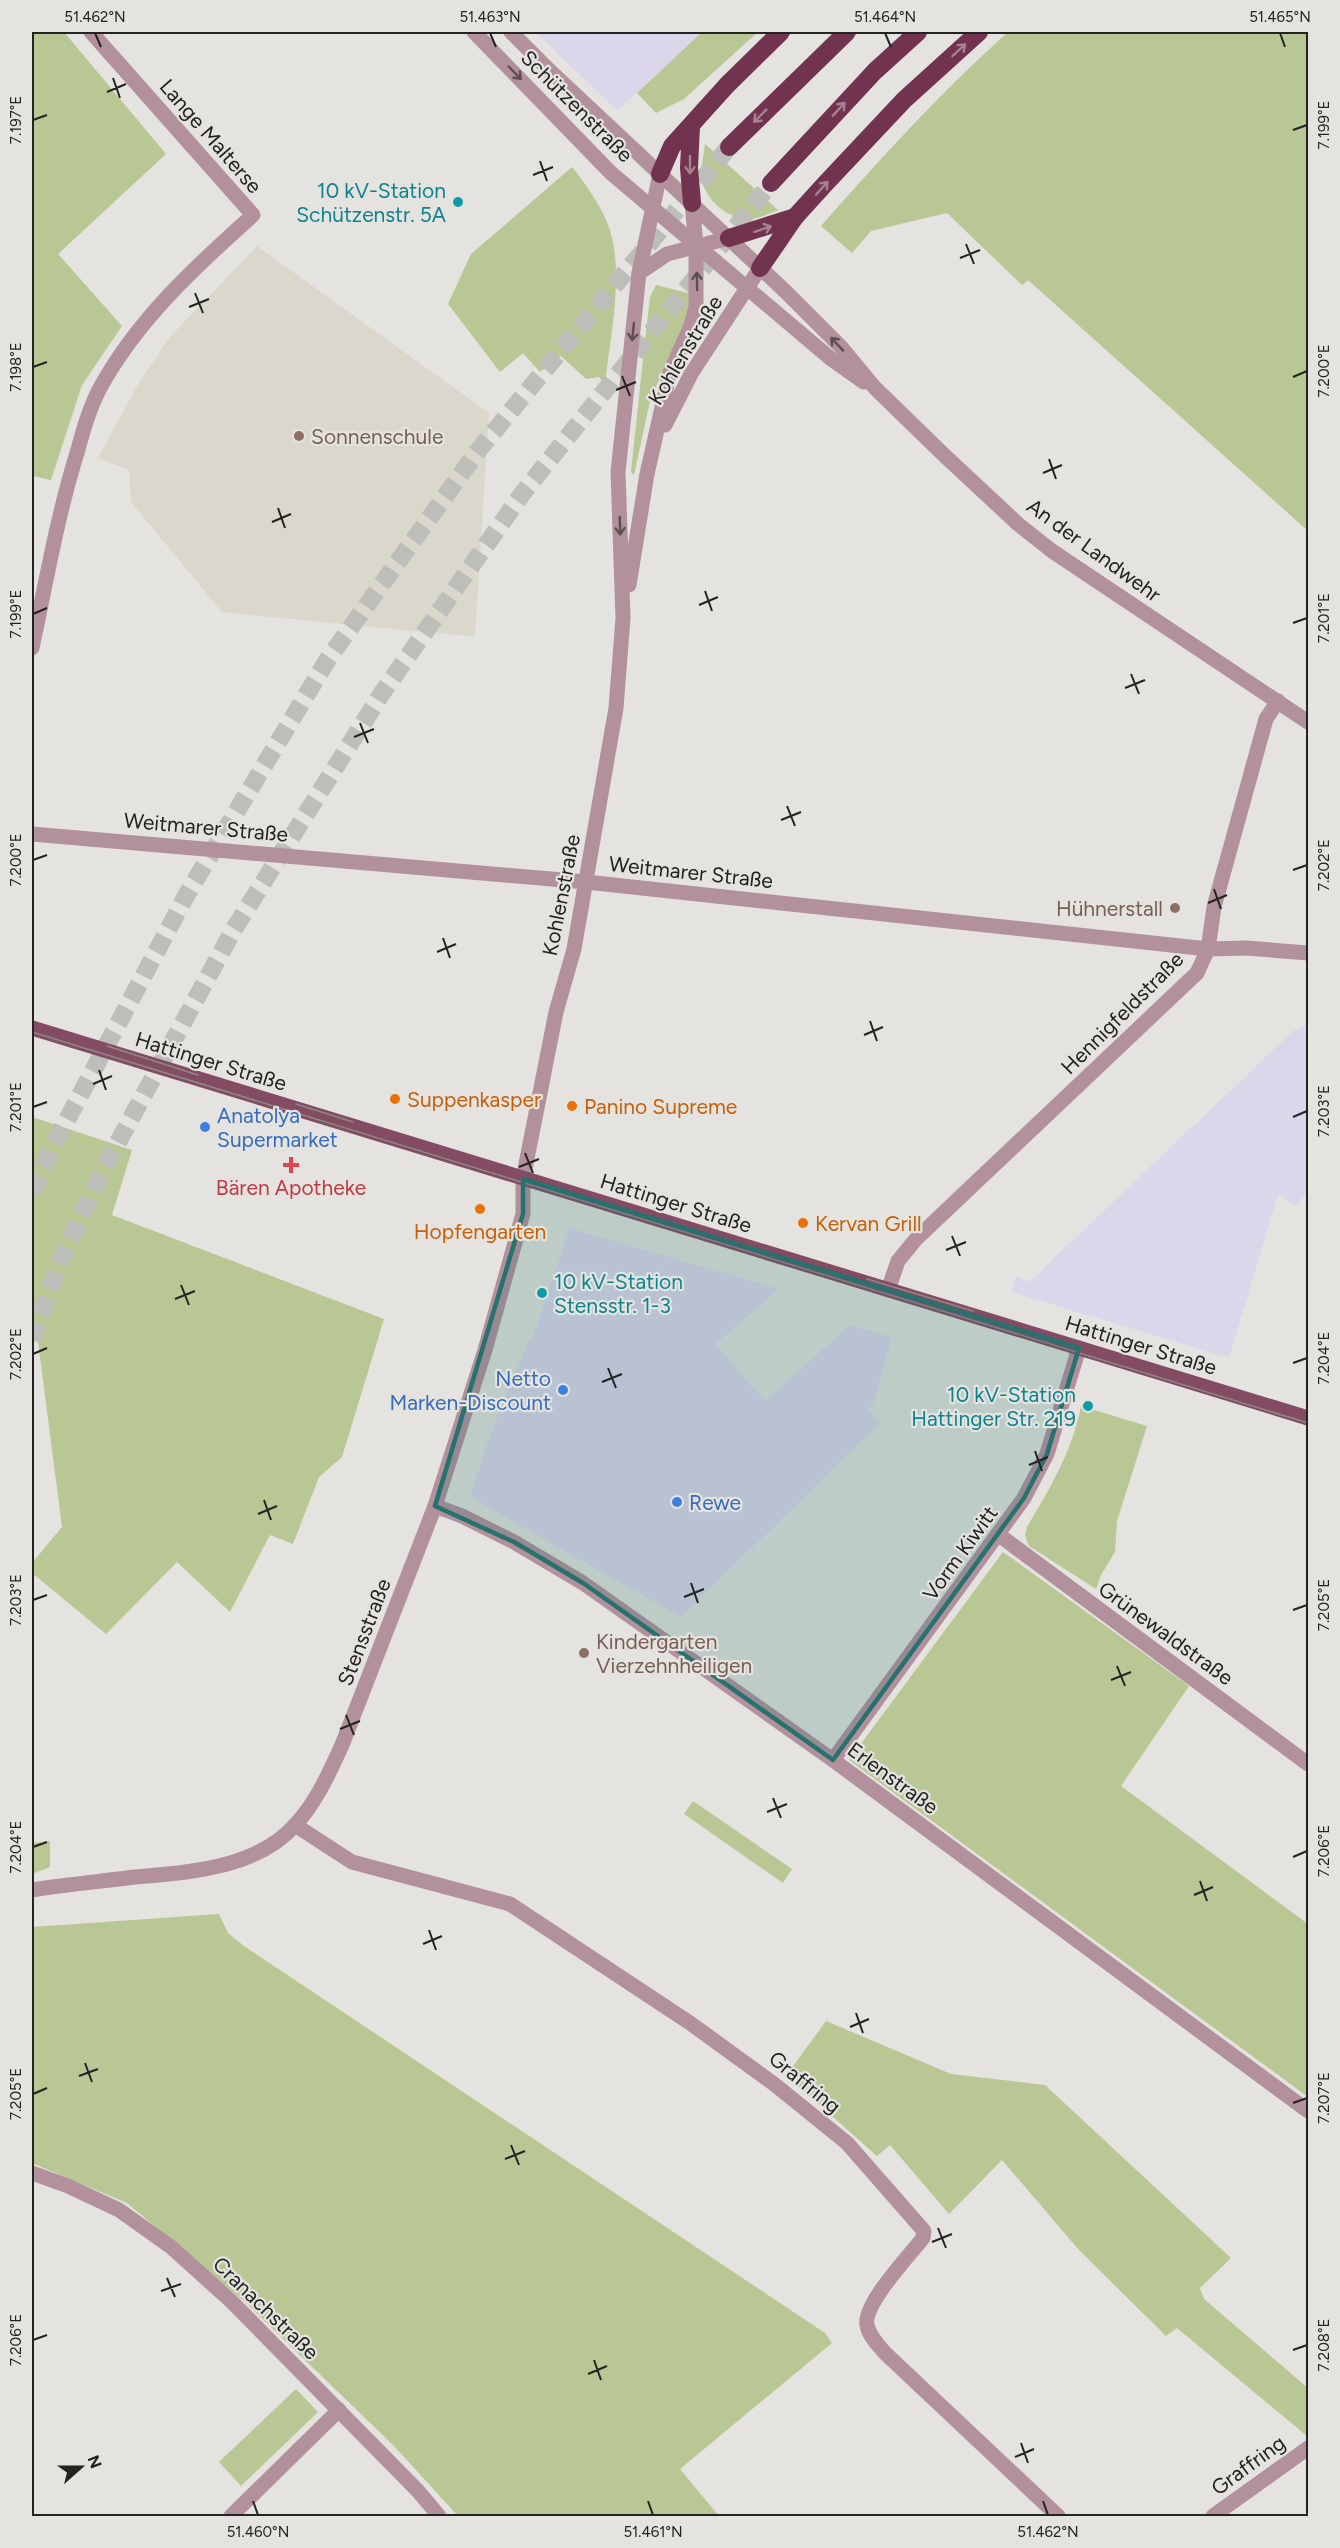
<svg xmlns="http://www.w3.org/2000/svg" width="1340" height="2548" viewBox="0 0 1340 2548" font-family="Figtree,sans-serif">
	<rect width="100%" height="100%" fill="#e4e3df"/>
	<g fill="#dcd6eb">
		<path d="M536,32h166l-85,79z"/>
		<path d="M1308,1023v168l-12,16 -18,-13 -49,164 -218,-66 5,-16 13,6 263,-250z"/>
		<path d="M570,1228l209,61 -64,55 50,57 85,-76 42,12 -14,51 -4,14 -6,7 12,14 -199,194 -211,-120 19,-59 40,-98 4,-4z"/>
	</g>
	<path fill="#dad8cc" d="M257,246l232,167 -14,224 -253,-25 -91,-110 -2,-32 -31,-12 40,-74 32,-47z"/>
	<g fill="#b8c794">
		<path d="M32,32h32l102,122 -108,100 64,72 -40,59 -31,95 -19,-4z"/>
		<path d="M702,32h56l-74,67 -28,14 -19,-20z"/>
		<path d="M1008,32h300v499l-280,-251 -6,5 -75,-72 -76,18 -19,22 -31,-27c60,-68 120,-134 187,-194z"/>
		<path d="M705,144l73,66c-8,3 -15,7 -23,8 -23,4 -47,-14 -53,-37 -2,-11 2,-26 3,-37z"/>
		<path d="M572,167c13,16 27,36 35,55 19,46 3,114 -2,162l-6,-7 -13,2 -25,-23 -21,16 -17,-19 -23,19 -52,-68 23,-50z"/>
		<path d="M656,285l36,9 -7,33 -16,29 -19,45 -16,74 -3,-3 15,-141 4,-34z"/>
		<path d="M32,1117l100,33 -20,65 272,104 -42,138 -23,20 -26,67 -23,-9 -40,77 -53,-50 -71,72 -74,-61v-10l30,-36 -25,-193 -5,-1z"/>
		<path d="M1081,1406l66,20 -30,95 -2,31 -14,23 -5,14 -67,-43 -4,-11 2,-8c22,-37 46,-77 54,-121z"/>
		<path d="M1003,1552l186,134 -68,100 187,138v173l-459,-337z"/>
		<path d="M693,1801l99,68 -9,14 -99,-69z"/>
		<path d="M50,1841v26l-18,7v-31z"/>
		<path d="M219,1914l9,19 16,13 581,387 7,10 -152,126 39,47h-261l-64,-70 -149,-144 -118,-99 -95,-40v-236z"/>
		<path d="M826,2021l125,53 94,11 186,173 -31,30 4,11 104,89v47l-1,1 -130,-108 -11,8 -87,-86 -77,-90 -53,54 -59,-69 -13,11 -89,-79v-4z"/>
		<path d="M296,2389l22,23 -77,74 -22,-24z"/>
	</g>
	<g fill="none" stroke-linecap="round" stroke-linejoin="round">
		<g stroke="#bdbdb9" stroke-width="18" stroke-dasharray="18 9" stroke-linecap="butt">
			<path d="M32,1192l20,-44 135,-254 141,-235 149,-207 252,-305"/>
			<path d="M32,1340l28,-78 44,-94 130,-239 148,-236 140,-199 249,-311"/>
		</g>
		<g stroke="#b2919c" stroke-width="15">
			<path d="M474,32l137,141 219,185 34,24"/>
			<path d="M511,32l39,39 236,221 55,55 34,41 70,68 73,68 34,27 256,171"/>
			<path d="M639,273l28,-19 62,-16"/>
			<path d="M665,425l26,-51 69,-106"/>
			<path d="M629,585l18,-111 23,-102 20,-44 6,-21v-62l-4,-42"/>
			<path d="M32,648c14,-65 25,-131 45,-195 6,-22 12,-44 23,-65 37,-68 96,-122 153,-173l-162,-183"/>
			<path d="M32,834l554,48 622,67 38,-1 62,5"/>
			<path d="M888,1290l10,-29 18,-22 281,-266 11,-24 6,-42 52,-188 12,-18"/>
			<path d="M435,1506l27,10 52,26 69,41 250,177 475,351"/>
			<path d="M999,1535l309,229"/>
			<path d="M833,1760l191,-262 23,-44 32,-106"/>
			<path d="M295,1825l57,37 158,42 180,119 84,61 73,59 77,88 -1,7c-14,18 -60,66 -56,87 2,11 11,20 18,28l173,163"/>
			<path d="M32,1890c31,-5 63,-8 95,-12 57,-6 128,-7 169,-54 21,-23 33,-51 46,-79l93,-239 50,-156 38,-136v-35l33,-167 18,-63 42,-241 7,-90 -5,-146 21,-199 21,-99"/>
			<path d="M32,2173l36,13 51,24 52,37 60,54 187,190 21,25"/>
			<path d="M231,2516l108,-106"/>
			<path d="M1213,2516l95,-68"/>
		</g>
		<path stroke="#844c62" stroke-width="15" d="M32,1028l1276,390"/>
		<g stroke="#72334e" stroke-width="18">
			<path d="M691,126l-2,42 3,35"/>
			<path d="M729,147l118,-115"/>
			<path d="M660,174l12,-28 55,-61 54,-53"/>
			<path d="M771,183l104,-112 43,-39"/>
			<path d="M729,238l66,-21"/>
			<path d="M760,268l35,-51 30,-33 79,-84 75,-68"/>
		</g>
		<g stroke="#8a8986" stroke-width="1.5">
			<path d="M32,1032l1276,391"/>
			<path d="M107,1046l91,29"/>
			<path d="M296,1104l57,18"/>
			<path d="M867,1279l106,32"/>
		</g>
	</g>
	<defs><path id="oneway-shaft" d="M-6 0H5M1.5-3L5.5 0L1.5 3" fill="none" stroke-width="1.6" stroke-linecap="round" stroke-linejoin="round" transform="scale(1.5)"/></defs>
	<g stroke="#a5828f">
		<use href="#oneway-shaft" transform="translate(959 50) rotate(-43)"/>
		<use href="#oneway-shaft" transform="translate(839 109) rotate(-47)"/>
		<use href="#oneway-shaft" transform="translate(760 116) rotate(135)"/>
		<use href="#oneway-shaft" transform="translate(690 165) rotate(90)"/>
		<use href="#oneway-shaft" transform="translate(822 188) rotate(-48)"/>
		<use href="#oneway-shaft" transform="translate(763 229) rotate(-19)"/>
	</g>
	<g stroke="#5c4f52">
		<use href="#oneway-shaft" transform="translate(515 73) rotate(46)"/>
		<use href="#oneway-shaft" transform="translate(697 281) rotate(-91)"/>
		<use href="#oneway-shaft" transform="translate(633 332) rotate(96)"/>
		<use href="#oneway-shaft" transform="translate(837 344) rotate(-133)"/>
		<use href="#oneway-shaft" transform="translate(620 526) rotate(88)"/>
	</g>
	<path fill="#27716e" fill-opacity="0.2" stroke="#27716e" stroke-width="4.5" stroke-linejoin="round" d="M523,1179l556,169 -32,106 -23,44 -191,262 -250,-177 -69,-41 -79,-36 88,-292z"/>
	<path fill="none" stroke="#232321" stroke-width="2" d="M95,33l6,14M490,33l6,14M885,33l6,14M1280,33l5,14M113,78l7,20M107,92l19,-8M33,120l14,-5M1293,130l14,-5M540,161l7,20M533,175l20,-8M966,244l8,20M960,258l20,-8M195,293l8,20M189,307l20,-8M33,367l14,-5M622,376l8,20M1293,377l14,-6M616,390l20,-8M1049,459l7,20M1043,473l19,-8M278,508l7,20M272,522l19,-8M705,591l7,20M699,605l19,-8M33,614l14,-6M1293,623l14,-5M1131,674l8,20M1125,688l20,-8M360,723l8,20M354,737l20,-8M787,806l8,20M781,820l20,-8M33,860l14,-5M1293,870l14,-5M1214,889l7,20M1208,903l19,-8M443,938l7,20M437,952l19,-8M870,1021l7,20M864,1035l19,-8M99,1070l7,20M93,1084l19,-8M33,1107l14,-5M1293,1117l14,-6M525,1153l8,20M519,1167l20,-8M952,1236l8,20M946,1250l20,-8M181,1285l8,20M175,1299l20,-8M33,1354l14,-6M1293,1363l14,-5M608,1368l8,20M602,1382l20,-8M1035,1451l7,20M1029,1465l19,-8M264,1500l7,20M258,1514l19,-8M691,1583l7,20M684,1597l20,-8M33,1600l14,-5M1293,1610l14,-5M1117,1666l8,20M1111,1680l20,-8M346,1715l8,20M340,1729l20,-8M773,1798l8,20M767,1812l20,-8M33,1847l14,-5M1293,1857l14,-6M1200,1881l7,20M1194,1895l19,-8M429,1930l7,20M423,1944l19,-8M856,2013l7,20M850,2027l19,-8M85,2063l7,19M79,2076l19,-7M33,2094l14,-6M1293,2103l14,-5M511,2145l8,20M505,2159l20,-8M938,2228l8,20M932,2242l20,-8M167,2278l8,19M161,2291l20,-7M33,2340l14,-5M1293,2350l14,-5M594,2360l7,20M588,2374l19,-8M1021,2443l7,20M1015,2457l19,-8M253,2501l5,14M648,2501l5,14M1043,2501l5,14"/>
	<g fill="#0f9aa8" stroke="#e4e3df" stroke-width="2">
		<circle cx="458" cy="202" r="6"/>
		<circle cx="542" cy="1293" r="6"/>
		<circle cx="1088" cy="1406" r="6"/>
	</g>
	<g fill="#8d6e63" stroke="#e4e3df" stroke-width="2">
		<circle cx="299" cy="436" r="6"/>
		<circle cx="1175" cy="908" r="6"/>
		<circle cx="584" cy="1653" r="6"/>
	</g>
	<g fill="#e8710a" stroke="#e4e3df" stroke-width="2">
		<circle cx="395" cy="1099" r="6"/>
		<circle cx="572" cy="1106" r="6"/>
		<circle cx="480" cy="1209" r="6"/>
		<circle cx="803" cy="1223" r="6"/>
	</g>
	<g fill="#3f7fe0" stroke="#e4e3df" stroke-width="2">
		<circle cx="205" cy="1127" r="6"/>
		<circle cx="563" cy="1390" r="6"/>
		<circle cx="677" cy="1502" r="6"/>
	</g>
	<path fill="#e0444e" stroke="#e4e3df" stroke-width="2" d="M288 1156h6v6h6v6h-6v6h-6v-6h-6v-6h6z"/>
	<g text-anchor="middle" dominant-baseline="central" stroke-width="4.5" stroke-linejoin="round" paint-order="stroke">
		<g font-size="21" fill="#232321" stroke="#e4e3df">
			<text transform="translate(577 106) rotate(45)">Schützenstraße</text>
			<text transform="translate(211 136) rotate(49)">Lange Malterse</text>
			<text transform="translate(685 350) rotate(-59)">Kohlenstraße</text>
			<text transform="translate(1094 550) rotate(36)">An der Landwehr</text>
			<text transform="translate(206 827) rotate(5)">Weitmarer Straße</text>
			<text transform="translate(691 872) rotate(6)">Weitmarer Straße</text>
			<text transform="translate(561 895) rotate(-79)">Kohlenstraße</text>
			<text transform="translate(1122 1013) rotate(-45)">Hennigfeldstraße</text>
			<text transform="translate(211 1061) rotate(17)">Hattinger Straße</text>
			<text transform="translate(676 1203) rotate(17)">Hattinger Straße</text>
			<text transform="translate(1141 1345) rotate(17)">Hattinger Straße</text>
			<text transform="translate(960 1553) rotate(-54)">Vorm Kiwitt</text>
			<text transform="translate(364 1632) rotate(-69)">Stensstraße</text>
			<text transform="translate(1166 1633) rotate(36)">Grünewaldstraße</text>
			<text transform="translate(893 1778) rotate(36)">Erlenstraße</text>
			<text transform="translate(805 2082) rotate(39)">Graffring</text>
			<text transform="translate(266 2308) rotate(44)">Cranachstraße</text>
			<text transform="translate(1248 2465) rotate(-36)">Graffring</text>
		</g>
		<g font-size="21" fill="#0d838f" stroke="#e4e3df" text-anchor="end">
			<text x="446" y="190">10 kV-Station<tspan x="446" dy="24">Schützenstr. 5A</tspan></text>
			<text x="554" y="1281" text-anchor="start">10 kV-Station<tspan x="554" dy="24">Stensstr. 1-3</tspan></text>
			<text x="1076" y="1394">10 kV-Station<tspan x="1076" dy="24">Hattinger Str. 219</tspan></text>
		</g>
		<g font-size="21" fill="#785e54" stroke="#e4e3df" text-anchor="start">
			<text x="311" y="436">Sonnenschule</text>
			<text x="1163" y="908" text-anchor="end">Hühnerstall</text>
			<text x="596" y="1641">Kindergarten<tspan x="596" dy="24">Vierzehnheiligen</tspan></text>
		</g>
		<g font-size="21" fill="#c56008" stroke="#e4e3df" text-anchor="start">
			<text x="407" y="1099">Suppenkasper</text>
			<text x="584" y="1106">Panino Supreme</text>
			<text x="815" y="1223">Kervan Grill</text>
			<text x="480" y="1231" text-anchor="middle">Hopfengarten</text>
		</g>
		<g font-size="21" fill="#366cbe" stroke="#e4e3df" text-anchor="start">
			<text x="217" y="1115">Anatolya<tspan x="217" dy="24">Supermarket</tspan></text>
			<text x="551" y="1378" text-anchor="end">Netto<tspan x="551" dy="24">Marken-Discount</tspan></text>
			<text x="689" y="1502">Rewe</text>
		</g>
		<g font-size="21" fill="#be3a42" stroke="#e4e3df">
			<text x="291" y="1187">Bären Apotheke</text>
		</g>
	</g>
	<rect width="1340" height="2548" fill="none" stroke="#e4e3df" stroke-width="66"/>
	<g transform="translate(81 2467) rotate(69)" stroke="#e4e3df" stroke-width="4.5" paint-order="stroke">
	<path d="M0-4.5L10 22L0 15L-10 22Z" fill="#232321"/>
	<text y="-9" font-size="16" font-weight="bold" text-anchor="middle" fill="#232321">N</text>
	</g>
	<rect x="33" y="33" width="1274" height="2482" fill="none" stroke="#232321" stroke-width="2"/>
	<g font-size="15" text-anchor="middle" fill="#232321">
		<text x="95" y="22">51.462°N</text>
		<text x="490" y="22">51.463°N</text>
		<text x="885" y="22">51.464°N</text>
		<text x="1280" y="22">51.465°N</text>
		<text transform="translate(16 120) rotate(-90)" y="5">7.197°E</text>
		<text transform="translate(1324 125) rotate(-90)" y="5">7.199°E</text>
		<text transform="translate(16 367) rotate(-90)" y="5">7.198°E</text>
		<text transform="translate(1324 371) rotate(-90)" y="5">7.200°E</text>
		<text transform="translate(16 614) rotate(-90)" y="5">7.199°E</text>
		<text transform="translate(1324 618) rotate(-90)" y="5">7.201°E</text>
		<text transform="translate(16 860) rotate(-90)" y="5">7.200°E</text>
		<text transform="translate(1324 865) rotate(-90)" y="5">7.202°E</text>
		<text transform="translate(16 1107) rotate(-90)" y="5">7.201°E</text>
		<text transform="translate(1324 1111) rotate(-90)" y="5">7.203°E</text>
		<text transform="translate(16 1354) rotate(-90)" y="5">7.202°E</text>
		<text transform="translate(1324 1358) rotate(-90)" y="5">7.204°E</text>
		<text transform="translate(16 1600) rotate(-90)" y="5">7.203°E</text>
		<text transform="translate(1324 1605) rotate(-90)" y="5">7.205°E</text>
		<text transform="translate(16 1847) rotate(-90)" y="5">7.204°E</text>
		<text transform="translate(1324 1851) rotate(-90)" y="5">7.206°E</text>
		<text transform="translate(16 2094) rotate(-90)" y="5">7.205°E</text>
		<text transform="translate(1324 2098) rotate(-90)" y="5">7.207°E</text>
		<text transform="translate(16 2340) rotate(-90)" y="5">7.206°E</text>
		<text transform="translate(1324 2345) rotate(-90)" y="5">7.208°E</text>
		<text x="258" y="2537">51.460°N</text>
		<text x="653" y="2537">51.461°N</text>
		<text x="1048" y="2537">51.462°N</text>
	</g>
</svg>
